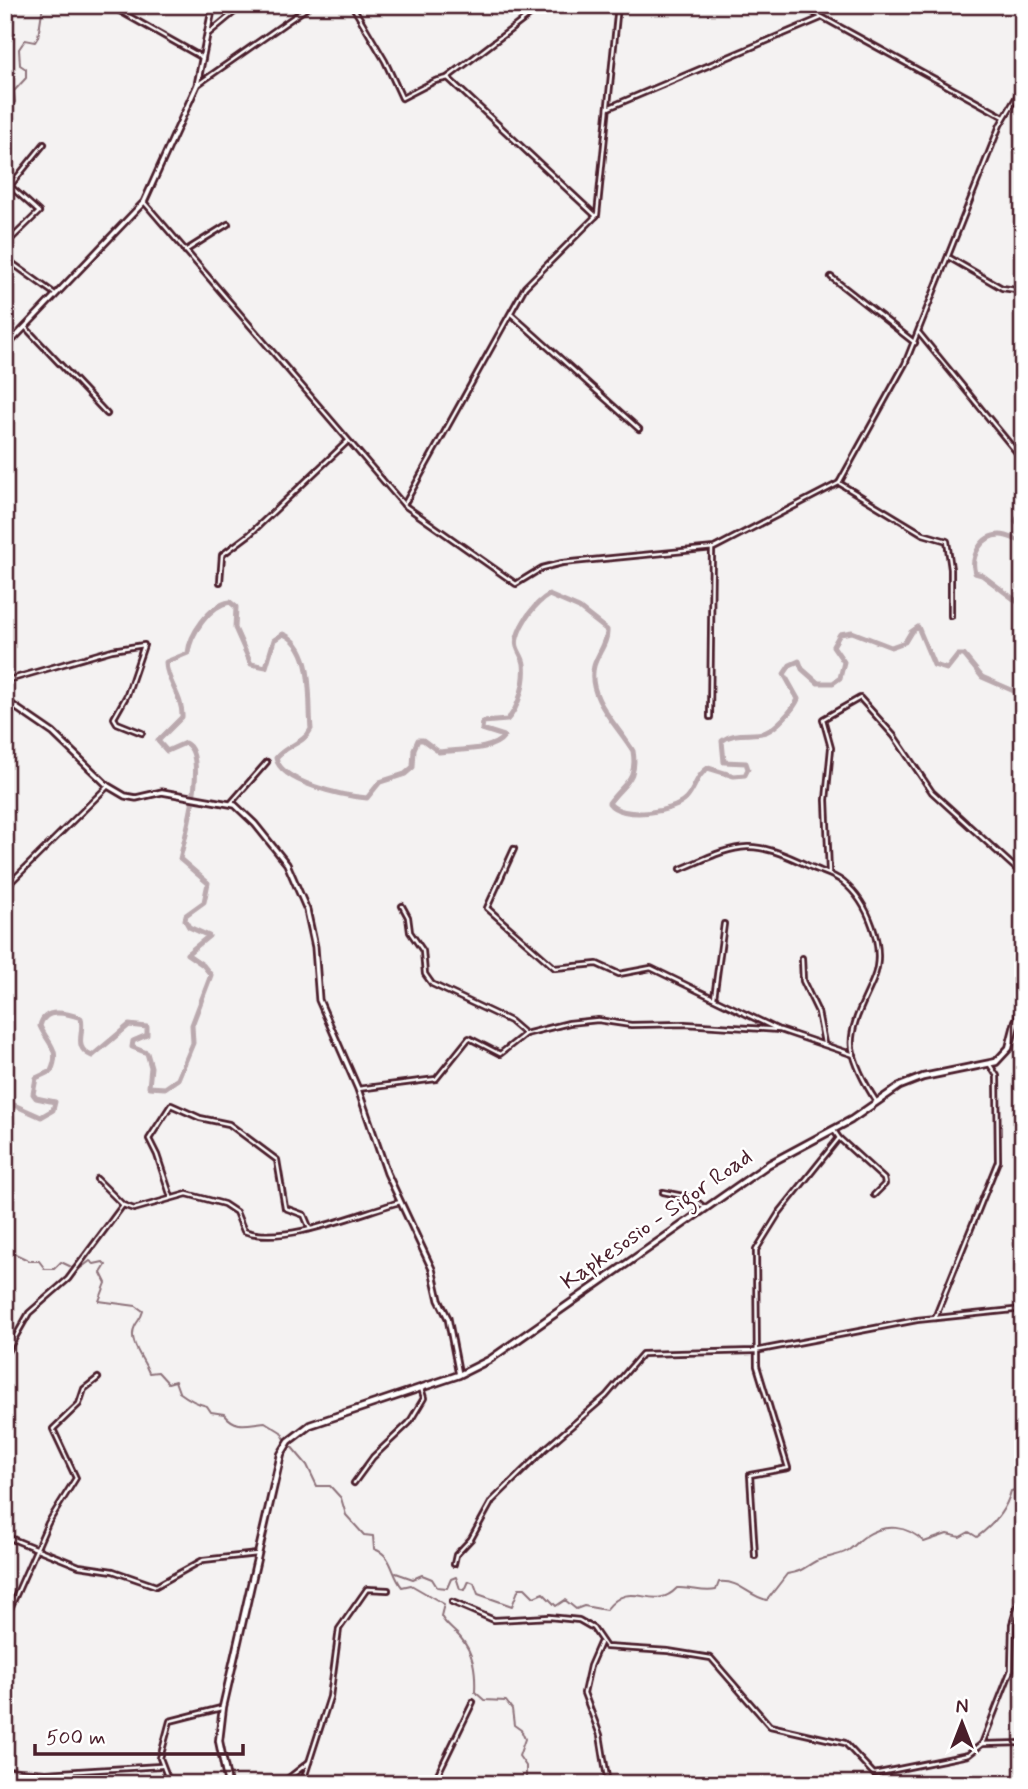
<svg xmlns="http://www.w3.org/2000/svg" width="1028" height="1789" viewBox="0 0 1028 1789" font-family="Mynerve,sans-serif">
	<rect width="100%" height="100%" fill="#f4f2f2"/>
	<filter id="ink" filterUnits="userSpaceOnUse"><feTurbulence type="fractalNoise" baseFrequency=".0143" numOctaves="2"/><feDisplacementMap in="SourceGraphic" scale="14" xChannelSelector="R" yChannelSelector="G"/><feConvolveMatrix kernelMatrix="1 2 1 2 8 2 1 2 1" color-interpolation-filters="sRGB"/></filter>
	<g filter="url(#ink)">
		<g fill="none" stroke-linecap="round" stroke-linejoin="round">
			<g stroke="#8d727a" stroke-width="2">
				<path d="M5,114l10,-12 -1,-11 12,-13v-9l-6,-4 -1,-16 6,-9 10,2 3,-5 5,-32"/>
				<path d="M5,1249l25,12h9l6,8h9l7,-7 17,8 12,-9 4,3 9,-2 3,3 -5,8 5,10 -7,18 37,5 7,5c-2,8 -5,9 -8,15 -8,15 9,33 14,47l9,-1 10,11 7,-2 4,11c8,6 18,12 28,14l4,6 13,2c13,16 25,9 41,8l16,10 5,9"/>
				<path d="M290,1445l17,20 10,21h13l11,12 5,17 18,20 9,1 1,13c19,6 17,25 28,38l9,-2 33,19 -3,12c5,10 12,13 19,21 14,16 16,35 15,55l9,8 22,1 6,8 2,16 7,5 4,9 -6,17 7,10v18"/>
				<path d="M396,1573l17,6 9,-4 10,4 5,8 10,1 4,-9 5,-2 4,12 5,1 4,-9 5,2 4,11 34,12 7,-18h6l9,9 9,-4 13,13 9,-6 11,9 8,-3 22,4c26,-34 46,4 71,-22 15,-1 25,5 39,2l3,-8c21,-2 29,14 48,18l20,-26c17,-3 16,-6 29,-13 10,-4 22,-5 31,-10 7,-4 11,-10 17,-14 21,-14 43,-12 60,5l23,-8 13,3 9,-5 8,5c15,-11 29,-27 34,-46l12,-3"/>
			</g>
			<g stroke="#baa9ae" stroke-width="5">
				<path d="M1023,509l-7,12 7,7"/>
				<path d="M1023,542c-7,-2 -15,-7 -23,-7 -19,0 -30,22 -25,38l7,2 41,31"/>
				<path d="M5,1101l36,16 12,-7 2,-8 -19,-4 -3,-4 3,-16 15,-7c10,-22 -3,-27 -11,-45 4,-19 27,-13 41,-8 4,16 -9,29 11,38l37,-31 18,2v8l-14,6 -1,6 15,6 4,14 -2,20 16,1 13,-9 15,-36 -1,-18 19,-50 -8,-10 -16,-11 22,-18 -20,-9 -4,-7 1,-5 18,-13 4,-19 -28,-24c5,-23 29,-105 5,-116l-18,8 -9,-10 24,-24c1,-21 -16,-36 -16,-55l22,-9c2,-18 21,-48 42,-51l6,5 -1,21 16,36 15,3 8,-27 9,-6c32,13 25,66 28,95 -7,15 -25,16 -35,29 5,25 68,38 91,40l13,-16 25,-8 8,-7 1,-18 4,-9h5l16,12c18,-3 54,0 65,-16l-22,-7 1,-7 24,-2c12,-12 19,-39 17,-56 -1,-9 -10,-15 -7,-26 4,-16 18,-35 32,-43l30,13 28,22c1,13 -10,24 -13,36 -8,31 24,60 39,85 5,30 -10,32 -24,52 12,17 64,10 77,-4 9,-9 10,-24 22,-31l26,8 11,-1 3,-6 -2,-6 -22,-1 -2,-21c15,-11 29,-4 44,-9 10,-4 28,-23 32,-33l-14,-25 6,-9 9,-4 3,8 16,14h15l7,-5 4,-16 -11,-16 7,-12 12,-2 39,15 14,-5 6,-10 7,-5 16,38 13,4 11,-14h6l18,22 41,18"/>
			</g>
			<defs>
				<g id="minor">
					<path d="M109,5l94,53"/>
					<path d="M352,5l33,56 17,37 33,-17 13,-3 148,138"/>
					<path d="M800,5l204,112"/>
					<path d="M5,13l14,-8"/>
					<path d="M208,34l35,-29"/>
					<path d="M447,78l96,-73"/>
					<path d="M197,85l114,-80"/>
					<path d="M608,108l213,-90"/>
					<path d="M144,202l260,303 112,79 26,-16 20,-5 152,-15 125,-65 66,-119 95,-239 23,-39"/>
					<path d="M5,245l34,-33 -29,-26 34,-42"/>
					<path d="M185,251l43,-27"/>
					<path d="M5,258l50,36"/>
					<path d="M950,258l52,30 21,3"/>
					<path d="M831,277l84,66"/>
					<path d="M511,314l128,115"/>
					<path d="M25,327l82,87"/>
					<path d="M919,333l104,127"/>
					<path d="M839,483l84,51 24,7 4,28v47"/>
					<path d="M404,505l121,-218 72,-72 21,-210"/>
					<path d="M220,582l2,-27 28,-21 98,-93"/>
					<path d="M5,681l107,-31 32,-5 -17,50 -13,23 3,5 25,10"/>
					<path d="M710,717l2,-168"/>
					<path d="M231,803l36,-41"/>
					<path d="M514,849l-27,59 68,60 42,-4 22,10 32,-6 126,61"/>
					<path d="M681,869c60,-26 68,-32 130,-2 11,5 22,7 32,15 25,20 43,65 31,96 -8,21 -25,47 -22,70 3,17 15,39 24,53"/>
					<path d="M829,872l-3,-72 5,-52 -8,-29 37,-21 34,38 38,56 91,83"/>
					<path d="M5,888l103,-102"/>
					<path d="M402,906l6,11 2,15 13,19 2,23 7,10 78,37 15,13"/>
					<path d="M802,958l1,23 15,31 6,31"/>
					<path d="M714,998l10,-74"/>
					<path d="M1017,1017l6,-30"/>
					<path d="M358,1089l78,-10 33,-41 31,16 25,-20 44,-11 29,-3 33,5 54,-1 95,6 74,25"/>
					<path d="M833,1129l6,9 45,41 1,5 -11,11"/>
					<path d="M97,1179l26,26 11,4 53,-15 37,10 12,8 8,19c40,15 115,-18 156,-29"/>
					<path d="M663,1192l30,6 12,10"/>
					<path d="M171,1197l-14,-42 -8,-16 22,-34 29,13 29,6 48,36 8,48 19,7 6,14"/>
					<path d="M935,1318l63,-157 -1,-85 -7,-11"/>
					<path d="M5,1355l24,-42 39,-34 55,-74"/>
					<path d="M354,1483l19,-26 36,-34 15,-25 -3,-10"/>
					<path d="M5,1536l74,30 34,5 43,15 47,-26 54,-6"/>
					<path d="M755,1556l-5,-81 38,-7 -31,-102 -1,-116 23,-37 60,-75"/>
					<path d="M454,1564l2,-9 15,-16 21,-38 53,-52 61,-53 36,-42 113,-3 162,-31 106,-11"/>
					<path d="M452,1602l42,18 55,-3 30,3 14,8 13,19 62,4 43,7 59,68 75,17 29,31 94,-19 14,-11 29,-74 1,-46 11,-35"/>
					<path d="M5,1620l43,-97 28,-45 -23,-49 26,-25 5,-15 14,-11"/>
					<path d="M600,1643l-10,23 -6,27 16,42 8,49"/>
					<path d="M982,1744l41,-1"/>
					<path d="M5,1770l41,3 115,-7"/>
					<path d="M170,1784l-10,-26 10,-37 51,-13"/>
					<path d="M281,1784l28,-22"/>
					<path d="M302,1784l28,-87 9,-68 28,-40 21,1"/>
					<path d="M433,1784l40,-82"/>
				</g>
				<g id="tertiary">
					<path d="M5,348l139,-146 53,-117 16,-80"/>
					<path d="M5,700l48,33 55,53 17,10 11,2 26,-6 73,13 20,19 32,40 20,46 8,37 4,53 39,89 29,84 45,96 7,31 9,18 11,57"/>
				</g>
				<path id="secondary" d="M228,1784l-9,-43 4,-34 58,-253 8,-13 21,-16 149,-50 30,-15 280,-196 82,-44 49,-34 23,-9 73,-15 13,-14 7,-27 7,-8"/>
			</defs>
			<use href="#minor" stroke="#4a1f2b" stroke-width="8"/>
			<use href="#tertiary" stroke="#4a1f2b" stroke-width="9"/>
			<use href="#secondary" stroke="#4a1f2b" stroke-width="10"/>
			<use href="#minor" stroke="#fff" stroke-width="2.5"/>
			<use href="#tertiary" stroke="#fff" stroke-width="3.5"/>
			<use href="#secondary" stroke="#fff" stroke-width="4.5"/>
		</g>
	</g>
	<g text-anchor="middle" dominant-baseline="central" stroke-width="5" stroke-linejoin="round" paint-order="stroke">
		<g font-size="23" fill="#4a1f2b" stroke="#fff">
			<text transform="translate(657 1220) rotate(-35)">Kapkesosio - Sigor Road</text>
		</g>
	</g>
	<rect width="1028" height="1789" fill="none" stroke="#fff" stroke-width="28"/>
	<rect x="14" y="14" width="1000" height="1761" fill="none" stroke="#4a1f2b" stroke-width="2.5" filter="url(#ink)"/>
	<g transform="translate(962 1723)" stroke="#ffffff" stroke-width="5" paint-order="stroke">
	<path d="M0-5L12 26L0 18L-12 26Z" fill="#4a1f2b"/>
	<text y="-10" font-size="19" font-weight="bold" text-anchor="middle" fill="#4a1f2b">N</text>
	</g>
	<path d="M35 1744v10h208v-10" fill="none" stroke="#4a1f2b" stroke-width="3.5"/>
	<text x="46" y="1744" font-size="21" fill="#4a1f2b" stroke="#ffffff" stroke-width="5" paint-order="stroke">500 m</text>
</svg>
